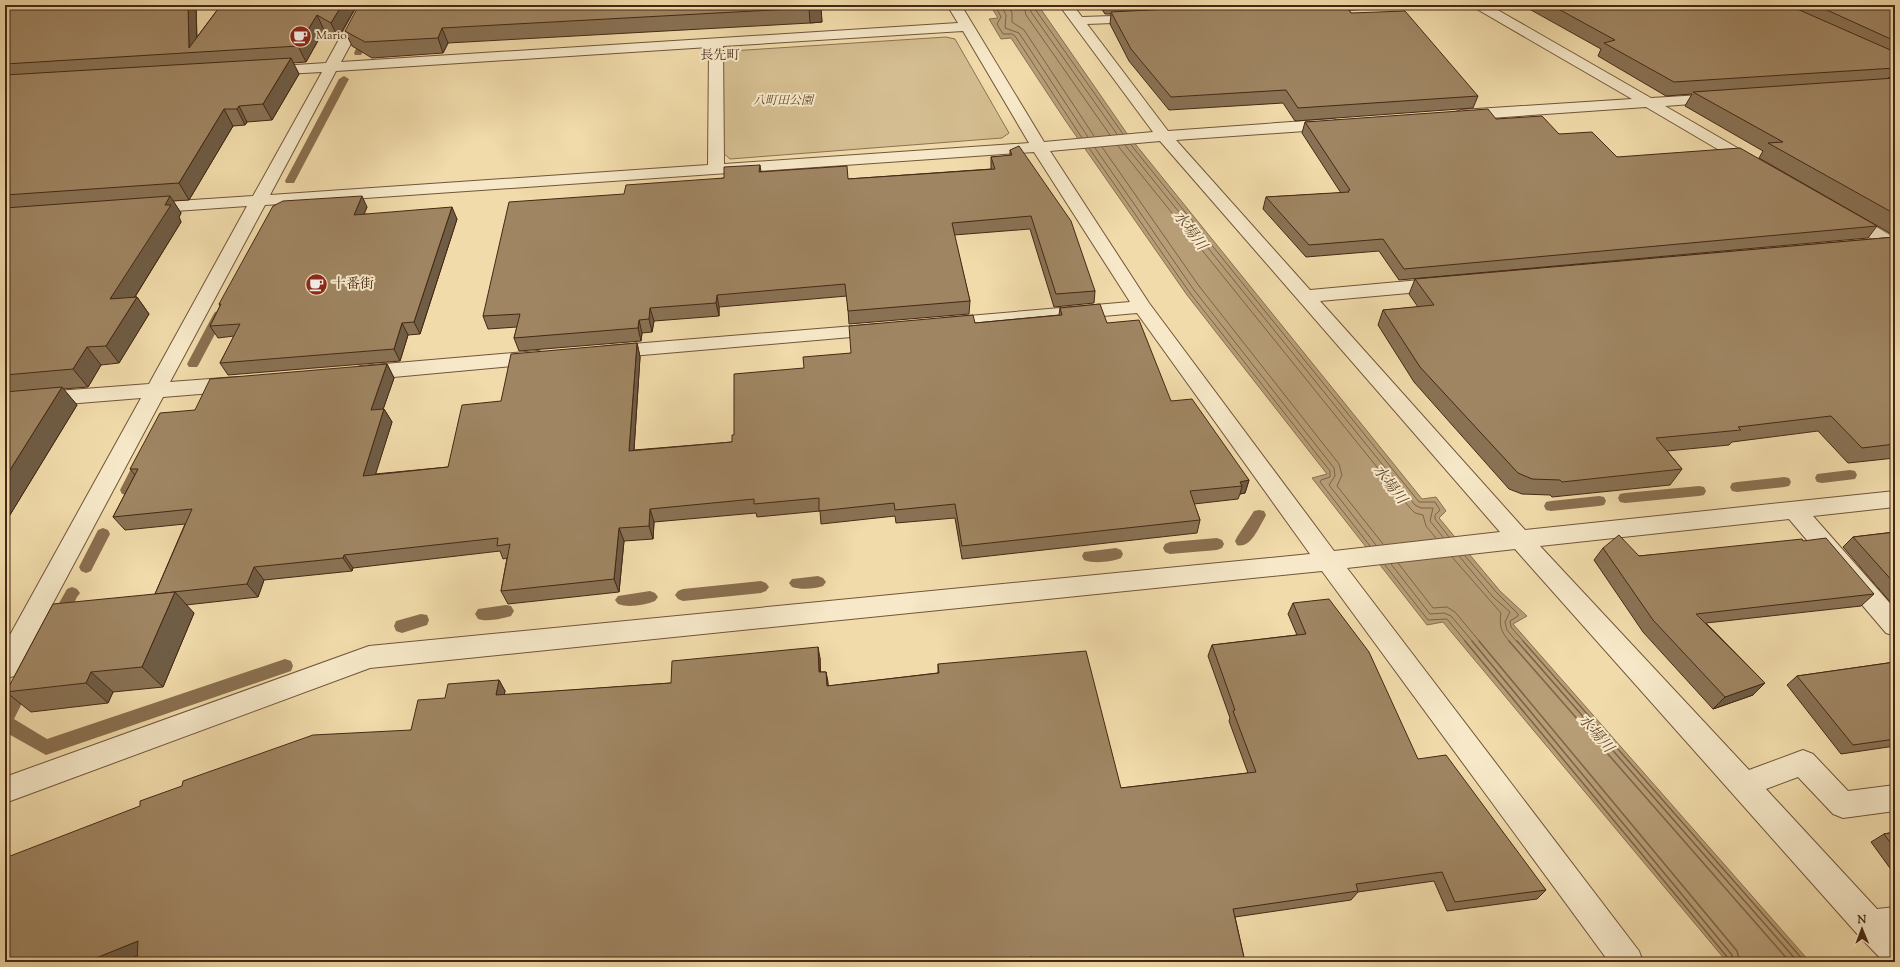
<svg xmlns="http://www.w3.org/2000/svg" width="1900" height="967" viewBox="0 0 1900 967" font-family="'Sorts Mill Goudy','Noto Serif JP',serif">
	<rect width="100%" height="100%" fill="#f1dbaa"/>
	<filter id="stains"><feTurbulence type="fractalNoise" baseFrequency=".005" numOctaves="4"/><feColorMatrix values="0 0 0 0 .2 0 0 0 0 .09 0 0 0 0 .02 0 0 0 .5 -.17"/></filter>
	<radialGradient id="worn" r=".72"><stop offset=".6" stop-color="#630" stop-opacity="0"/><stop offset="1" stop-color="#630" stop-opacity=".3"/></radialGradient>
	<path fill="#d4bd90" stroke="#8d7252" d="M946,37l9,2 54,94 -7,5 -272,21 -9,-8 2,-95 8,-5z"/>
	<path fill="#b79e77" stroke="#8a6f4f" d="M990,5h48l90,130 294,364 14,-2 10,14 -7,7 61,73 27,25 -14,8 297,338h-83l-284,-340 -16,3 -115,-147 15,-4 -140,-179 -122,-175 -54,-82 -10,1 -12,-20 9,-1z"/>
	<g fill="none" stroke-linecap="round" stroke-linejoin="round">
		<g stroke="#7e6346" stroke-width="1">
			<path d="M995,5l6,12 -4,7 6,10h9l3,2 67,102"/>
			<path d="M1001,5l5,10 -1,13 14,5 69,104"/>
			<path d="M1008,5l4,8v9l12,8 70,106"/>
			<path d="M1024,5l2,10 84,120"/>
			<path d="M1030,5l1,7 86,122"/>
			<path d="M1035,5v4l88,125"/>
			<path d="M1125,145l290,360 6,3h12l-3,13 13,16"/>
			<path d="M1131,145l288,357h16l5,8 -5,5v4l14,18"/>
			<path d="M1118,146l292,362 5,5 8,2 3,11 10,12"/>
			<path d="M1102,147l97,139 140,178 3,11 -5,11 46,58"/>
			<path d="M1089,148l101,145 140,178v6l-9,3 -1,2 50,64"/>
			<path d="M1095,148l99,142 140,178 1,8 -6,9 47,60"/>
			<path d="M1459,556l34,41 17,15 -5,10 2,8 10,12"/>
			<path d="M1465,556l32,37 21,21v2l-8,5 1,6 13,15"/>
			<path d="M1452,557l49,56c-2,13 0,19 9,29"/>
			<path d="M1398,563l35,45 14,-1 8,5 25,30"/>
			<path d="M1391,564l39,50 14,-1 7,3 22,26"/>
			<path d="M1385,565l43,55 19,-1 19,23"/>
		</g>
		<g stroke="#7e6346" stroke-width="1.5">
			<path d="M1465,641l263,317 1,4"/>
			<path d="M1472,641l260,314 2,7"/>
			<path d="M1479,641l258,310 3,11"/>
			<path d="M1509,641l281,321"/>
			<path d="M1517,641l281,321"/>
			<path d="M1523,641l282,321"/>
		</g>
		<g fill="#8a6f4f" fill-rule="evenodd">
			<path d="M368,30l4,3 -11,22h-6l-1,-2 10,-20z"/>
			<path d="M344,76l5,3 -54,102 -1,2h-8l-1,-2 54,-102z"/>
			<path d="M219,311l4,1 2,3 -26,49 -2,3h-8l-2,-3 26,-49 2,-3z"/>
			<path d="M144,452l5,1 2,4 -17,33 -2,4 -5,1 -5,-1 -2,-4 17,-33 2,-4z"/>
			<path d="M1850,470l5,1 2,4 -2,4 -33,4 -5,-1 -2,-4 2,-4z"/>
			<path d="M1784,477l5,1 2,4 -2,4 -5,1 -47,5 -5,-1 -2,-4 2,-4 5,-1z"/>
			<path d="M1699,486l5,1 2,4 -2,4 -5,1 -74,7 -5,-1 -2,-4 2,-4 5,-1z"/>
			<path d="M1599,496l5,1 2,4 -2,4 -5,1 -48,5 -5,-1 -2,-4 2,-4 5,-1z"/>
			<path d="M1259,510l5,1 2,4 -2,4c-6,10 -14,30 -27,26l-2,-4 2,-4 17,-26z"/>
			<path d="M103,528l5,2 2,4 -17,33 -2,4 -5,2 -5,-2 -2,-4 19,-37z"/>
			<path d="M1217,538l5,2 2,4 -2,4 -5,2 -47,4 -5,-2 -2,-4 2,-4 5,-2z"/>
			<path d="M1116,548l5,2 2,4 -2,4c-10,4 -27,6 -37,2l-2,-4 2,-4z"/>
			<path d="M818,576l5,2 3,4 -3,4c-9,3 -22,4 -31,1l-3,-4 3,-4z"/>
			<path d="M761,581l5,2 3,4 -3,4 -5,2 -78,8 -5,-2 -3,-4 3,-4 5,-2z"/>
			<path d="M72,587l5,2 3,4 -3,4 -13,27 -6,1 -6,-1 -2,-5 17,-30z"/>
			<path d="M650,591l5,2 3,4 -3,4c-10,4 -27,7 -37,3l-3,-4 3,-4z"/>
			<path d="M506,605l5,1 3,5 -3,5c-9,3 -24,6 -33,3l-3,-5 3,-5z"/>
			<path d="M421,614l6,1 2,5 -2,5 -25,8 -6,-2 -2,-5 2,-5z"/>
			<path d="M285,659l6,2 2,5 -2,5 -245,84 -41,-23v-29l13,-25 6,-2 6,2 2,5 -18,36 33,20z"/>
		</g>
		<defs>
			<g id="minor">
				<path d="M358,5h14l-31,57 617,-39 -11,-18h14l83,137 109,-10 -94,-127h14l9,12 62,-2 2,3 -2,3 -5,1 -52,2 81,107 165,-12 5,2 3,3 -3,3 -5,2 -157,11 134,150 132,-12 6,2 3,4 -3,4 -6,2 -122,11 205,229 370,-39v16l-82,9 82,93v27l-9,-3 -97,-114 -249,27 209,224 54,-20 10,4 35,37 47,-6v26l-52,7 -10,-4 -35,-37 -32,12 111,120 18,-2v55h-11l-25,-26 -344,-387 -168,19 292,383 4,11h-34l-287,-391 -952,97 -365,135v-26l364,-131 941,-92 -173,-241 -192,17 -7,-2 -3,-4 3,-4 7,-2 185,-16 -96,-150 -769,53 -95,177 67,-5 7,2 3,5 -3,5 -7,2 -74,6 -149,279 -9,3v-35l136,-246 -136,11v-14l144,-11 98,-178 -100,7 -6,-1 -2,-4 2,-4 6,-1 106,-7 69,-124 -56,3 -5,-1 -2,-3 2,-3 5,-1 60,-4zM963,31l66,112 -305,21 -1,-118zM709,47l-1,118 -438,30 66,-124zM1160,141l340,391 -166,19 -185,-248 -99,-152z"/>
				<path d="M1311,5h58l-2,3 -5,1 -46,3 -5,-1 -2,-3z"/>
				<path d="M1473,5h16l162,93 67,-4 5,1 2,3 -2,3 -5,1 -53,4 95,55 2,3 -2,3 -6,2 -6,-2 -102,-60 -185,13 -5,-2 -3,-3 3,-3 5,-2 171,-11 -157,-91z"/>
				<path d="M1847,212l6,1 42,25v12l-6,-1 -48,-28 -3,-4 3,-4z"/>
				<path d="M879,324l7,2 3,4 -3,4 -278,24 -7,-1 -3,-5 3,-5 7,-1z"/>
				<path d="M538,351l7,2 3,5 -3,5 -184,17 -7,-2 -3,-5 3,-5 7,-2z"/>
			</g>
		</defs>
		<use href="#minor" stroke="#71553a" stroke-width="2"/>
		<use href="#minor" fill="#f6e8c8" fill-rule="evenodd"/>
	</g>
	<g fill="#897254" stroke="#462814">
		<path d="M5,5h191l1,32 24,-32h136l-19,33 -14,-8 -18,32 -13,1 6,11 -27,46 -25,2 -2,3 -12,1 -44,74 -16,1 8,12 -2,4 2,5 -46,75h2l12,17 -30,49 -18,2 -13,22 -25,2 14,16 -72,118z"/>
		<path d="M820,5l2,17 -12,1 -362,20 -5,10 -71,5 -20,-12 -7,-15z"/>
		<path d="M1095,5h250l6,8 127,83 -5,12 -178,13 -12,-18 -114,7 -40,-49 -19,-37 1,-10h-6l-4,-6h-4z"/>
		<path d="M1522,5h373v73h-7h7v158l-136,-78 4,-7 -78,-45 7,-12 -26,2 -68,-40 3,-7z"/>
		<path d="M1496,119l63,15 58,23 260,69 -9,12 -469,42 -20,-29 -73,6 -43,-48 3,-12 75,-4 -39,-60 3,-11z"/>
		<path d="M1010,150l85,141 -1,12 -40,4 -24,-78 -76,6 16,66 -1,13 -120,10 -2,-28 -128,11v9l-65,5 -2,11 -10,1 -1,8 -122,10 -5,-13 3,-11 -29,2 -5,-13 141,-122 100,-16 36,-13 1,7 87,7 143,-10v-12l19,-1z"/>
		<path d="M367,207l-3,7 93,5 -37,115 -12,1 -8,26 -172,14 -8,-12 14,-27 -16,2 -8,-12 10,-20 -1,-2z"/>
		<path d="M1895,237v221l-47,5 -30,-32 -86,11 -3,3 -62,6 15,18 -12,16 -118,12 -2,-2 -28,-1 -13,-5 -95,-107 -36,-57 5,-15 35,-3 -9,-13 6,-15z"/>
		<path d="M1060,308l47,15 64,78 78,79 -4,13 -5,1 -2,5 -44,5 6,16 -3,13 -235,26 -7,-41 -59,5 -1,-7 -74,8 -1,-13 -63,6 -1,-4 -102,9 -1,17 -29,2 -5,51 -111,12 -7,-13 6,-33 -4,1 -3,-8 -147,17 -1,3 -88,9 -6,17 -72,8 8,8 -31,74 -50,5 -5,11 -77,9 -25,-20 149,-98 30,-70 -60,6 -12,-13 22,-42 -5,-6 65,-59 192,-46 7,14 -11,31h1l8,13 -17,52 73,-7 53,-66 136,-58 3,14 -6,93 98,-8 2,-7 70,-67 47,-15 124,-30 84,-8z"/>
		<path d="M1895,532v70l-4,1 -48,-56 10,-10z"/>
		<path d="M1803,541l71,53 -13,12 -155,17 59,60 -12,12 -40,14 -70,-77 -49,-72 9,-12 36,8z"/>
		<path d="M1293,603l125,156 128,131 -9,9 -90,12 -13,-30 -76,11 -7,8 -116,17 10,45h-1108l1,-7 -17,7h-116l406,-232 34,-32 54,-18 6,11 -1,4 167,-12 149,-25v14h6l2,14 110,-13v-9l183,124 127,-15 -19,-52 1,-3 -22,-62 4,-11 85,-10 -9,-21z"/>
		<path d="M1895,662v84l-54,8 -54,-69 10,-9z"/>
		<path d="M1895,832v43l-24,-33 13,-8z"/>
	</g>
	<g fill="#6f5d45" stroke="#462814">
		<path d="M188,5h8l1,47 -8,-4z"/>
		<path d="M342,5h15l-19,33 -7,-15z"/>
		<path d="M821,6l1,16 -12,1 -1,-15z"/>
		<path d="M317,15l7,15 -18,32 -8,-16z"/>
		<path d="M442,28l6,15 -5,10 -5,-15z"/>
		<path d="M291,58l8,16 -27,46 -9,-16z"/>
		<path d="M239,106l8,16 -2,3 -8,-16z"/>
		<path d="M224,109l9,17 -44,74 -10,-17z"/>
		<path d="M170,196l11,17 -2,4 2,5 -58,94 -13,-17z"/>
		<path d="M362,196l5,11 -8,19 -5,-11z"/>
		<path d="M452,207l5,12 -37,115 -6,-12z"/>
		<path d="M717,295l2,12v9l-3,-13z"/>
		<path d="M137,297l12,17 -30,49 -13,-17z"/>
		<path d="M650,308l4,13 -2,11 -3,-13z"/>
		<path d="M639,320l3,13 -1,8 -3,-13z"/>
		<path d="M402,323l6,12 -8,26 -6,-12z"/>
		<path d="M637,343l3,14 -7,107 -4,-13z"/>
		<path d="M87,347l14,18 -13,22 -15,-18z"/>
		<path d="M387,364l7,14 -16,46 -7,-14z"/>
		<path d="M62,387l15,18 -72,118v-45z"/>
		<path d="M384,409l8,13 -21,67 -8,-13z"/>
		<path d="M1249,480l-4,13 -5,1 2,-8 -2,-4z"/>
		<path d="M650,509l4,13 -1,17 -4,-13z"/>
		<path d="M619,528l5,13 -5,51 -5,-13z"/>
		<path d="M344,555l9,13 -1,3 -9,-13z"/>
		<path d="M254,567l10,13 -6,17 -11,-13z"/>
		<path d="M175,592l19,21 -31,74 -21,-20z"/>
		<path d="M818,647l2,11 1,25 -2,-11z"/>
		<path d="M91,672l22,20 -5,11 -22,-20z"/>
		<path d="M826,672l2,10 1,15 -2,-11z"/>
		<path d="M499,680l6,11 -3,15 -6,-11z"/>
		<path d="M1765,683l-12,12 -40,14 12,-12z"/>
		<path d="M138,941l14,9 -31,12h-35z"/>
	</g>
	<g fill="#9f8562" stroke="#462814">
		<path d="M5,5h183l1,43 32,-43h121l-11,18 -14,-8 -19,31 -293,18z"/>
		<path d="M359,5h461l1,1 -12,2 -367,20 -4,10 -73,4 -20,-11z"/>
		<path d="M1247,5h98l6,8 54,-2 73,85 -180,12 -12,-18 -115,7 -40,-48 -20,-37z"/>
		<path d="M1551,5h237l107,47v13h-5l5,3 -221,14 -70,-39 11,-3z"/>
		<path d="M1816,5h79v36z"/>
		<path d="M291,58l-28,46 -24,2 -2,3h-13l-45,74 -174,12v-120z"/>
		<path d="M1895,78v136l-127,-71 15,-1 -90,-50z"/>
		<path d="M1488,109l8,10 46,-3 17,18 33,-2 25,25 123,-9 137,78 -473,43 -21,-30 -74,6 -43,-48 83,-5 -1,-1 2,-1 -45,-68z"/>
		<path d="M1019,146l52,75 24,70 -39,3 -25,-78 -79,7 18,78 -122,10 -3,-27 -128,11 -1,8 -66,5 -1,11 -10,1 -1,8 -124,10 6,-24 -37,2 26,-114 115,-8 2,-9 98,-7v-11l36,-2 -1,7 88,-6 1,13 147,-10 -4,-12 21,-2 -2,-5z"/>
		<path d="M170,196l-5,9h6l-61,94 27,-2 -31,49 -19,1 -14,22 -68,6v-167z"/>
		<path d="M362,196l-8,19 98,-8 -38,115 -12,1 -8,26 -174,14 20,-39 -30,2 11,-22h-2l54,-98 10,-5z"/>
		<path d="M1895,237v207l-33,4 -31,-32 -93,11 3,3 -85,8 26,31 -120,13 -2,-2 -28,-1 -14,-6 -98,-106 -37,-57 51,-5 -19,-26z"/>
		<path d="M1100,304l7,19 32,-3 32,81 21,-2 57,81 -9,2 2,4 -52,5 10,29 -238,26 -7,-42 -60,6 -1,-7 -75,8v-13l-65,6v-5l-104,10 -1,17 -30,2 -5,51 -113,12 9,-47 -13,2 1,-8 -154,17 -1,3 -89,9 -7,17 -92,10 37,-85 -79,8 25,-48h-8l30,-56 35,-3 15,-31 177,-15 -16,46 13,-1 -21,67 85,-9 14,-62 39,-4 10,-47 126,-11 -8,108 103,-9v-7h2v-61l70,-6 -1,-11 48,-4 -2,-27 124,-11 2,8 87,-8 -2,-7z"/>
		<path d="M62,387l-57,91v-86z"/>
		<path d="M1895,532v52l-42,-47z"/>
		<path d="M1619,535l20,21 163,-17 1,2 23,-3 48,56 -178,20 69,69 -40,14 -72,-77 -50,-72z"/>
		<path d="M175,592l-33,75 -51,5 -5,11 -80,9 47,-88z"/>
		<path d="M1329,599l40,53 49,107 28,-4 100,135 -91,12 -13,-30 -86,12 2,7 -125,18 12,53h-213v-5l-36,5h-859l1,-21 -52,21h-81v-104l135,-52v-5l42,-15 1,-5 130,-46 98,-5 7,-30 27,-2 3,-14 51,-4 -3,15 175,-12 1,-22 146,-14 1,25h7l1,14 112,-13 -1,-9 148,-13 35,137 135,-16 -23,-61 2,-1 -23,-65 94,-11 -13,-31z"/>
		<path d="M1895,662v77l-42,6 -56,-69z"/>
		<path d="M1895,832v17l-11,-15z"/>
	</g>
	<defs>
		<symbol id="cafe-disc" viewBox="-11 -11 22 22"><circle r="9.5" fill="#8f2418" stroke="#f6e8c8"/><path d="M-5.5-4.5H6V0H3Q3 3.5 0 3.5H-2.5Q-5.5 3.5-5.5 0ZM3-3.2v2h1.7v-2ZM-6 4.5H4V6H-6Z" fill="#fff"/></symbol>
	</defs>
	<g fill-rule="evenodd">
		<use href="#cafe-disc" x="288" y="24" width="25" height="25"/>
		<use href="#cafe-disc" x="304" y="272" width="25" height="25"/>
	</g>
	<g text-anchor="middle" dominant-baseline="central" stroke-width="4" stroke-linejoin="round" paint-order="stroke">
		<g font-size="12" fill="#462814" stroke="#f6e8c8" text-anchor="start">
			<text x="316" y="36">Mario</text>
		</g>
		<g font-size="12" font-style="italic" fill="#62462d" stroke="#f6e8c8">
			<text x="783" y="101">八町田公園</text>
		</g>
		<g font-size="13" fill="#462814" stroke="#f6e8c8">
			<text x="720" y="56">長先町</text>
		</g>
		<g font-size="14" fill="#462814" stroke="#f6e8c8" text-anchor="start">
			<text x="332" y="285">十番街</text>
		</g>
		<g font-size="15" font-style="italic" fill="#684b32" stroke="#f6e8c8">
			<text transform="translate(1189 231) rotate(53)">水場川</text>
			<text transform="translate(1389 485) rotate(52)">水場川</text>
			<text transform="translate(1595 734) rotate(49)">水場川</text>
		</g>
	</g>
	<rect width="1900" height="967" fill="none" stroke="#f1dbaa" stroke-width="20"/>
	<rect x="6" y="6" width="1888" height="955" fill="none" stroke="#462814" stroke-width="2"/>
	<rect x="10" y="10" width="1880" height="947" fill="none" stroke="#462814"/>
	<g transform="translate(1862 929) rotate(359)" stroke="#f6e8c8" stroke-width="3" paint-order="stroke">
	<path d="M0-3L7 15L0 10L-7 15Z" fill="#462814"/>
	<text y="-6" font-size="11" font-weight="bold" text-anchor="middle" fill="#462814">N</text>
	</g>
	<rect width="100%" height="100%" filter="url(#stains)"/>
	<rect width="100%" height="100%" fill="url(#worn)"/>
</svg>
